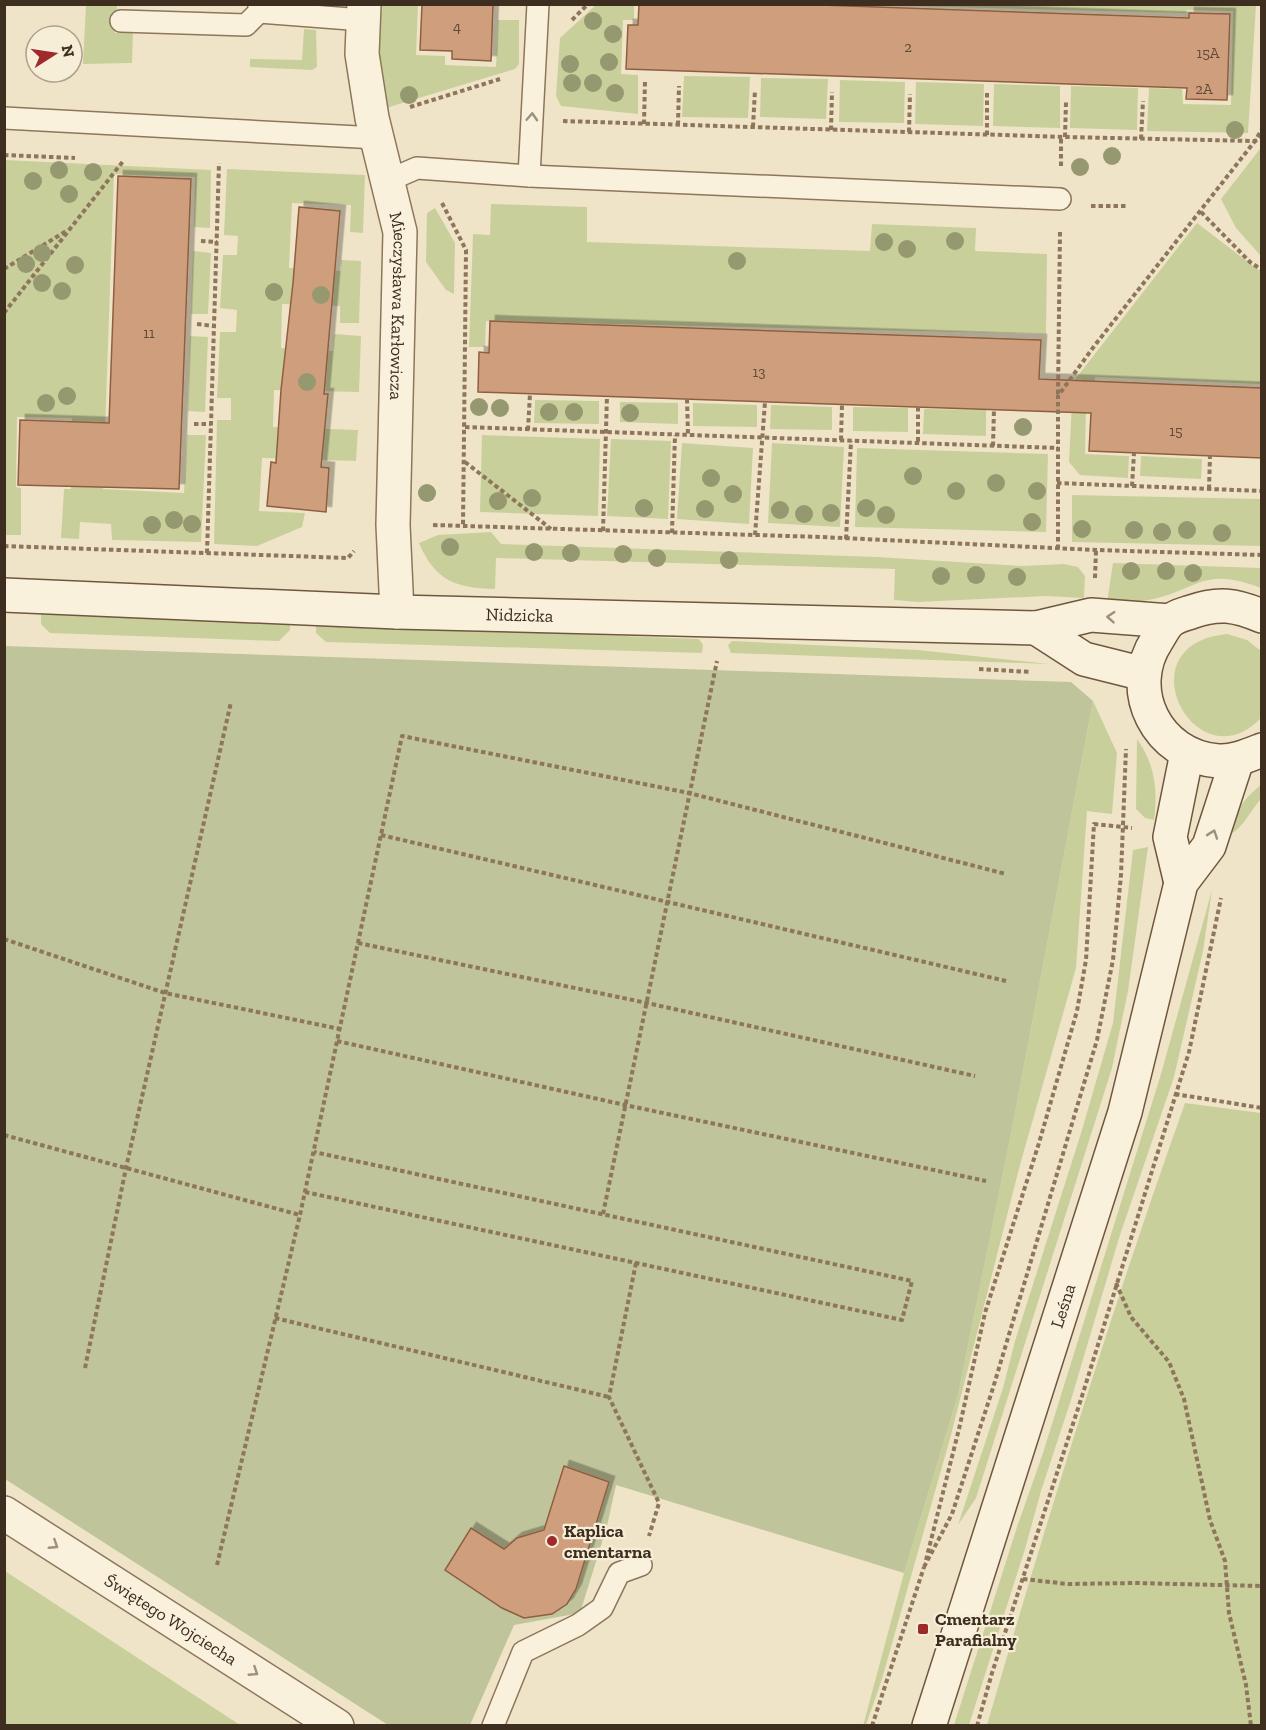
<svg xmlns="http://www.w3.org/2000/svg" width="1266" height="1730" viewBox="0 0 1266 1730" font-family="'Zilla Slab',serif">
	<defs>
		<filter id="shadow"><feDropShadow dx="5.5" dy="-5.5" stdDeviation="0" flood-color="#0004"/></filter>
	</defs>
	<rect width="100%" height="100%" fill="#f0e4c8"/>
	<g fill="#c9cf9b">
		<path d="M86,5h31l-2,28h18l-1,30 -49,1z"/>
		<path d="M380,5h38l-2,50 29,1v9l51,2 2,-47h21v44l-4,5 -129,39 -6,-29z"/>
		<path d="M596,5h38v15h-11l-2,54 17,1v39l-77,-8 -5,-10 4,-58z"/>
		<path d="M873,5h383l-8,128 -101,-2 2,-43 33,1 1,15 48,1 2,-94 -46,-1 -1,3z"/>
		<path d="M304,29l12,1 1,37 -5,3 -62,-3v-8l52,1z"/>
		<path d="M684,76l66,1 -2,41 -66,-1z"/>
		<path d="M761,78l67,1 -2,40 -66,-2z"/>
		<path d="M840,80l65,2 -1,41 -65,-1z"/>
		<path d="M916,82l68,2 -1,42 -68,-2z"/>
		<path d="M994,84l66,2v42l-67,-2z"/>
		<path d="M1071,86l67,2 -1,42 -67,-2z"/>
		<path d="M1260,149h1v107l-25,-28 -15,-29z"/>
		<path d="M5,160l206,10 -1,58 -16,-1 1,-50 -81,-3 -11,315 81,4 3,-58h19l-5,107 -89,-2 -1,-16 -31,-2 -1,17 -18,-1 3,-49h7l1,-71 -55,-1 -1,70 5,1v47h-16z"/>
		<path d="M227,169l138,6 -2,58 -13,-1 1,-27 -59,-2 -3,65 52,3v-11l20,1 -2,62h-19v-17l-58,-2 -1,44 52,3 1,-17 27,2 -2,56 -85,-2 -1,37 85,3 -2,31 -94,-3 -3,53 46,2 -3,14 -45,19 -43,-2 3,-124h14v-22h-14l3,-66h16l1,-22 -17,-2 3,-53h14l1,-19 -14,-1z"/>
		<path d="M491,204l96,3v35l283,9 2,-27 104,4 -1,23 72,3 -1,80 -560,-13 -1,26h-16l4,-113 17,1z"/>
		<path d="M435,208l20,35 -1,51 -8,-4 -20,-28 1,-49z"/>
		<path d="M1197,223l64,49v112l-166,-7 -2,29h-7l-1,48 44,2 -1,22 -48,-3 -11,-13 4,-80z"/>
		<path d="M193,251l18,2 -3,61h-17z"/>
		<path d="M190,336l18,1 -3,75 -17,-1z"/>
		<path d="M535,400l64,1v23l-65,-1z"/>
		<path d="M620,402l58,1v21l-58,-2z"/>
		<path d="M693,403l64,2v22l-64,-1z"/>
		<path d="M771,405l61,2v23l-62,-1z"/>
		<path d="M853,407l55,1v24l-55,-1z"/>
		<path d="M924,409l62,1v26l-63,-2z"/>
		<path d="M482,435l118,4 -2,77 -118,-4z"/>
		<path d="M611,439l60,2 -3,78 -61,-3z"/>
		<path d="M682,443l71,5 -4,76 -72,-5z"/>
		<path d="M772,443l72,4 -4,80 -72,-4z"/>
		<path d="M857,448l191,6 -2,78 -191,-5z"/>
		<path d="M1141,456l61,3 -1,20 -61,-3z"/>
		<path d="M1072,495l189,4v47l-189,-4z"/>
		<path d="M491,532l10,12 376,13 145,9 42,-2 14,3 7,9 -1,22 -38,-2 -128,6 -24,-2 1,-31 -399,-11 -1,31c-39,-1 -60,-8 -76,-46l19,-8z"/>
		<path d="M1113,563l148,5v20c-14,-5 -29,-10 -45,-9 -16,1 -26,8 -40,13 -21,9 -46,11 -69,11z"/>
		<path d="M41,613l249,11v6l-11,11 -229,-8 -9,-9z"/>
		<path d="M316,624l383,15 4,6 -1,8 -376,-11 -10,-9z"/>
		<path d="M1227,634l20,6 14,11v67c-65,68 -140,-74 -34,-84z"/>
		<path d="M732,641l186,9 131,14 -318,-11 -3,-8z"/>
		<path d="M1093,701l24,52 -5,61 -25,-3 -11,157 -56,197 -69,270 -69,244 -16,46 -3,1 41,-153 54,-178 54,-266z"/>
		<path d="M1137,739c18,25 21,51 17,81l-9,-2 -9,-9z"/>
		<path d="M1261,785v14c-12,13 -18,31 -35,37 10,-24 15,-35 35,-51z"/>
		<path d="M1148,847l-20,144 -16,77 -136,430 -18,27 45,-137 12,-47 67,-211 31,-107 20,-173z"/>
		<path d="M1212,890l-9,61 -29,126 -55,161 -48,162 -30,91 -16,58 -56,176h-15l63,-198 26,-74 118,-379z"/>
		<path d="M1185,1103l76,10v612h-274c61,-209 125,-417 198,-622z"/>
		<path d="M5,1571l235,154h-235z"/>
	</g>
	<path fill="#bfc49a" d="M4,646l1067,36 22,19 -81,428 -54,266 -54,178 -288,-88 -9,41 -27,87 -66,12 -44,100h-82l-383,-246z"/>
	<g fill="#cf9f7d" stroke="#8d5f41" stroke-width="1.5" filter="url(#shadow)">
		<path d="M422,4h71l-2,57 -39,-2v-8l-32,-1z"/>
		<path d="M639,4h153l397,14v-5l41,1 -3,86 -41,-1 1,-11 -561,-19 2,-44h10z"/>
		<path d="M118,176l73,3 -12,310 -161,-4 2,-65 89,3z"/>
		<path d="M299,207l41,4 -16,183h4l-7,73 8,1 -3,44 -59,-6 4,-44 5,1 5,-73 12,-107z"/>
		<path d="M490,321l551,19 -2,39 223,9v70l-173,-7 2,-38 -613,-21 1,-40 10,1z"/>
		<path d="M564,1466l45,16 -33,107 -9,15 -15,10 -28,4 -22,-10 -57,-38 26,-42 33,21 13,-11 27,-8z"/>
	</g>
	<g fill="none" stroke-linecap="round" stroke-linejoin="round">
		<defs>
			<g id="lane">
				<path d="M259,12l104,8"/>
				<path d="M121,21l125,4 13,-13v-8"/>
				<path d="M4,118l373,20"/>
				<path d="M529,176l9,-172"/>
				<path d="M387,181l30,-13 112,8 531,23"/>
				<path d="M493,1726l30,-74 55,-27 24,-17 17,-35 22,-8"/>
			</g>
			<g id="street">
				<path id="s1" d="M364,4l-2,50 10,64 28,114 -7,293 4,87"/>
				<path id="s2" d="M4,1513l333,213"/>
			</g>
			<g id="secondary">
				<path id="s3" d="M4,595l393,17 639,16 55,-13 79,6"/>
				<path d="M1262,616c-27,-11 -43,-14 -71,-4 -6,2 -15,4 -21,9 -5,4 -9,13 -13,19 -33,50 0,116 61,121 15,1 29,-5 44,-11"/>
				<path d="M1036,628l48,31 60,15"/>
				<path d="M1181,883l-11,-46 17,-84"/>
				<path id="s4" d="M929,1726l196,-614 56,-229 28,-37 28,-86"/>
			</g>
		</defs>
		<use href="#lane" stroke="#8d765c" stroke-width="24"/>
		<use href="#street" stroke="#8d765c" stroke-width="36"/>
		<use href="#secondary" stroke="#6f573f" stroke-width="36"/>
		<g stroke="#8d765c" stroke-width="4" stroke-dasharray="4.5 3" stroke-linecap="butt">
			<path d="M572,20l16,-16"/>
			<path d="M410,107l90,-28"/>
			<path d="M563,121l502,16 190,4 7,-3"/>
			<path d="M644,124l1,-44"/>
			<path d="M678,125l1,-39"/>
			<path d="M753,127l2,-37"/>
			<path d="M831,130l1,-38"/>
			<path d="M909,132l1,-38"/>
			<path d="M987,135v-42"/>
			<path d="M1065,137l1,-35"/>
			<path d="M1141,139l2,-38"/>
			<path d="M4,155l71,3"/>
			<path d="M1061,166v-29"/>
			<path d="M442,203l24,47 -3,276"/>
			<path d="M1091,206h36"/>
			<path d="M1201,212l49,50 12,8"/>
			<path d="M201,241l16,1"/>
			<path d="M4,269l64,-39"/>
			<path d="M4,313l120,-153"/>
			<path d="M197,324l17,2"/>
			<path d="M1058,394l2,-163"/>
			<path d="M687,399l1,36"/>
			<path d="M918,407v36"/>
			<path d="M194,424h17"/>
			<path d="M465,427l593,21"/>
			<path d="M528,430l2,-37"/>
			<path d="M841,440l1,-36"/>
			<path d="M993,446l1,-37"/>
			<path d="M465,462l86,67"/>
			<path d="M1057,483l205,8"/>
			<path d="M1132,486l2,-33"/>
			<path d="M1209,489l1,-33"/>
			<path d="M433,525l388,12 275,13 166,5"/>
			<path d="M603,531l4,-135"/>
			<path d="M672,533l3,-98"/>
			<path d="M755,535l10,-133"/>
			<path d="M846,539l5,-98"/>
			<path d="M4,546l344,12 6,-7"/>
			<path d="M1058,549v-153l37,-51 160,-204 7,-12"/>
			<path d="M207,553l12,-390"/>
			<path d="M1095,578l1,-28"/>
			<path d="M979,669l52,3"/>
			<path d="M381,835l625,146"/>
			<path d="M4,939l161,54 175,36"/>
			<path d="M358,943l289,60 328,73"/>
			<path d="M337,1041l288,64 361,76"/>
			<path d="M1175,1094l87,14"/>
			<path d="M4,1135l296,80"/>
			<path d="M305,1192l597,128 10,-39 -598,-129"/>
			<path d="M603,1214l114,-553"/>
			<path d="M636,1263l-27,134 50,106 -10,33"/>
			<path d="M1116,1283l15,34 38,45 15,37 26,121 15,41 4,52 17,72 5,41"/>
			<path d="M275,1318l334,79"/>
			<path d="M85,1368l41,-200 105,-466"/>
			<path d="M926,1560l33,-131 26,-116 54,-170 38,-132 9,-51 8,-136 38,4"/>
			<path d="M217,1565l83,-350 102,-479 287,57 317,81"/>
			<path d="M924,1567l28,-53 41,-126 104,-348 16,-80 8,-85 5,-126"/>
			<path d="M1023,1579l45,5 67,-1 127,3"/>
			<path d="M872,1726l52,-159"/>
			<path d="M977,1726l15,-53 91,-280 106,-341 32,-154"/>
		</g>
		<use href="#lane" stroke="#faf1dc" stroke-width="21"/>
		<use href="#street" stroke="#faf1dc" stroke-width="33"/>
		<use href="#secondary" stroke="#faf1dc" stroke-width="33"/>
	</g>
	<g fill="#96986f">
		<circle cx="593" cy="21" r="9"/>
		<circle cx="613" cy="34" r="9"/>
		<circle cx="609" cy="62" r="9"/>
		<circle cx="570" cy="64" r="9"/>
		<circle cx="572" cy="83" r="9"/>
		<circle cx="593" cy="83" r="9"/>
		<circle cx="615" cy="93" r="9"/>
		<circle cx="409" cy="95" r="9"/>
		<circle cx="1235" cy="130" r="9"/>
		<circle cx="1112" cy="156" r="9"/>
		<circle cx="1080" cy="167" r="9"/>
		<circle cx="59" cy="170" r="9"/>
		<circle cx="93" cy="172" r="9"/>
		<circle cx="33" cy="181" r="9"/>
		<circle cx="69" cy="194" r="9"/>
		<circle cx="955" cy="241" r="9"/>
		<circle cx="884" cy="242" r="9"/>
		<circle cx="907" cy="249" r="9"/>
		<circle cx="42" cy="253" r="9"/>
		<circle cx="737" cy="261" r="9"/>
		<circle cx="26" cy="264" r="9"/>
		<circle cx="75" cy="265" r="9"/>
		<circle cx="42" cy="283" r="9"/>
		<circle cx="62" cy="291" r="9"/>
		<circle cx="274" cy="292" r="9"/>
		<circle cx="321" cy="295" r="9"/>
		<circle cx="307" cy="382" r="9"/>
		<circle cx="67" cy="396" r="9"/>
		<circle cx="46" cy="403" r="9"/>
		<circle cx="479" cy="407" r="9"/>
		<circle cx="500" cy="408" r="9"/>
		<circle cx="549" cy="412" r="9"/>
		<circle cx="574" cy="412" r="9"/>
		<circle cx="630" cy="413" r="9"/>
		<circle cx="1023" cy="427" r="9"/>
		<circle cx="913" cy="476" r="9"/>
		<circle cx="711" cy="478" r="9"/>
		<circle cx="996" cy="483" r="9"/>
		<circle cx="956" cy="491" r="9"/>
		<circle cx="1037" cy="491" r="9"/>
		<circle cx="427" cy="493" r="9"/>
		<circle cx="733" cy="494" r="9"/>
		<circle cx="532" cy="498" r="9"/>
		<circle cx="498" cy="501" r="9"/>
		<circle cx="644" cy="508" r="9"/>
		<circle cx="866" cy="508" r="9"/>
		<circle cx="705" cy="509" r="9"/>
		<circle cx="780" cy="510" r="9"/>
		<circle cx="831" cy="513" r="9"/>
		<circle cx="804" cy="514" r="9"/>
		<circle cx="886" cy="515" r="9"/>
		<circle cx="174" cy="520" r="9"/>
		<circle cx="1032" cy="522" r="9"/>
		<circle cx="192" cy="524" r="9"/>
		<circle cx="152" cy="525" r="9"/>
		<circle cx="1082" cy="529" r="9"/>
		<circle cx="1134" cy="530" r="9"/>
		<circle cx="1187" cy="530" r="9"/>
		<circle cx="1162" cy="532" r="9"/>
		<circle cx="1222" cy="533" r="9"/>
		<circle cx="450" cy="547" r="9"/>
		<circle cx="534" cy="552" r="9"/>
		<circle cx="571" cy="553" r="9"/>
		<circle cx="623" cy="554" r="9"/>
		<circle cx="657" cy="558" r="9"/>
		<circle cx="729" cy="560" r="9"/>
		<circle cx="1131" cy="571" r="9"/>
		<circle cx="1166" cy="571" r="9"/>
		<circle cx="1193" cy="573" r="9"/>
		<circle cx="976" cy="575" r="9"/>
		<circle cx="941" cy="576" r="9"/>
		<circle cx="1017" cy="577" r="9"/>
	</g>
	<defs><path id="oneway-chevron" d="M-2-3.5L2.5 0L-2 3.5" fill="none" stroke-width="1.6" stroke-linecap="round" stroke-linejoin="round" transform="scale(1.5)"/></defs>
	<g stroke="#9c907e">
		<use href="#oneway-chevron" transform="translate(532 117) rotate(-87)"/>
		<use href="#oneway-chevron" transform="translate(1111 617) rotate(-176)"/>
		<use href="#oneway-chevron" transform="translate(1213 834) rotate(-71)"/>
		<use href="#oneway-chevron" transform="translate(54 1545) rotate(33)"/>
		<use href="#oneway-chevron" transform="translate(254 1672) rotate(33)"/>
	</g>
	<g fill="#9e2a2b" stroke="#f7eed8" stroke-width="2">
		<circle cx="552" cy="1541" r="6"/>
		<rect x="917" y="1623" width="12" height="12" rx="3"/>
	</g>
	<g text-anchor="middle" dominant-baseline="central" stroke-width="4.5" stroke-linejoin="round" paint-order="stroke">
		<g font-size="15" fill="#624a37">
			<text x="457" y="27">4</text>
			<text x="908" y="47">2</text>
			<text x="1208" y="53">15A</text>
			<text x="1204" y="89">2A</text>
			<text x="149" y="333">11</text>
			<text x="759" y="372">13</text>
			<text x="1176" y="431">15</text>
		</g>
		<g font-size="18" fill="#3d2e20" stroke="#f7eed8">
			<text stroke="none"><textPath href="#s1" startOffset="306">Mieczysława Karłowicza</textPath></text>
			<text stroke="none"><textPath href="#s3" startOffset="516">Nidzicka</textPath></text>
			<text stroke="none"><textPath href="#s4" startOffset="441">Leśna</textPath></text>
			<text stroke="none"><textPath href="#s2" startOffset="198">Świętego Wojciecha</textPath></text>
		</g>
		<g font-size="18" font-weight="bold" fill="#3d2e20" stroke="#f7eed8" text-anchor="start">
			<text x="564" y="1531">Kaplica<tspan x="564" dy="21">cmentarna</tspan></text>
			<text x="935" y="1619">Cmentarz<tspan x="935" dy="21">Parafialny</tspan></text>
		</g>
	</g>
	<rect width="1266" height="1730" fill="none" stroke="#3d2e20" stroke-width="12"/>
	<g transform="translate(54 54) rotate(78)"><circle r="28" fill="#f7eed8" stroke="#ada18e" stroke-width="1.5"/>
	<path d="M0-4.5L10 22L0 15L-10 22Z" fill="#9e2a2b"/>
	<text y="-9" font-size="16" font-weight="bold" text-anchor="middle" fill="#3d2e20">N</text>
	</g>
</svg>
